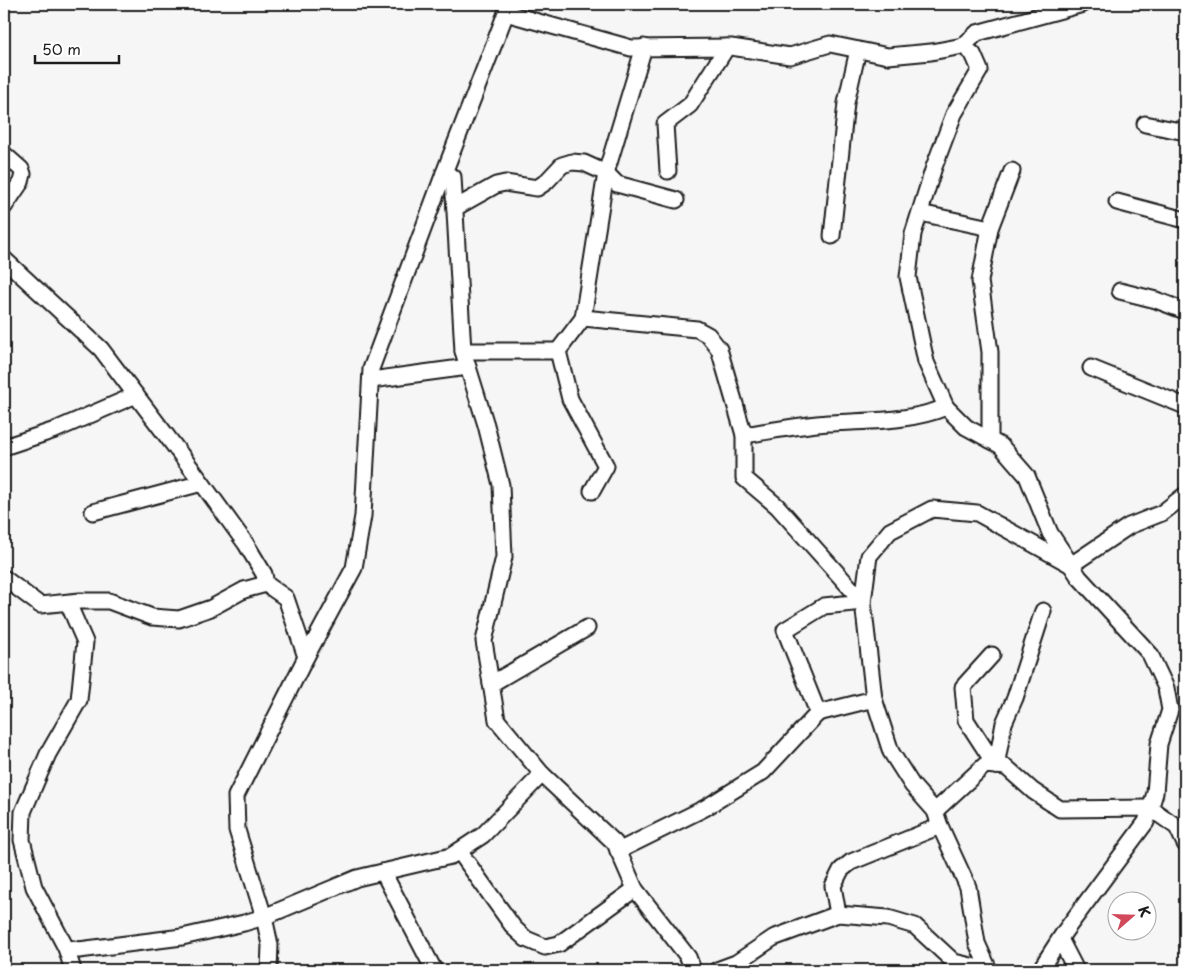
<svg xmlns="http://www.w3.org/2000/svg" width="1189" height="974" viewBox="0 0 1189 974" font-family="'Playpen Sans',sans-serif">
	<rect width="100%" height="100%" fill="#f6f6f6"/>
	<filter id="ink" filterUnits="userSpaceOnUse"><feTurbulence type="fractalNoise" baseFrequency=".02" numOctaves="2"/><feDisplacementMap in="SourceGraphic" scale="10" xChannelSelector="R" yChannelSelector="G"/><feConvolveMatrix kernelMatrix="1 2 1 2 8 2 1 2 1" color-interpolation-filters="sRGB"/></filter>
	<g filter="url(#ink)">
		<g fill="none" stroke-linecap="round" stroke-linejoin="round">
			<defs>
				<g id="minor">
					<path d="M506,13l125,35 100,-1 59,9 40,-12 58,12 43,-4 32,-6 10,8 7,16 -26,44 -20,53 -21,67 -5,43 18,85 20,45 20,20 35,19 26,30 23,57 29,44 71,77 16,34 4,22 -11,34 -4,49 -9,29 -81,109 -25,39"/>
					<path d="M963,46l14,-13 106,-29"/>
					<path d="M1145,124l40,8"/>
					<path d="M4,154l17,15 2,5 -2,8 -17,25"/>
					<path d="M668,171l-3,-47 25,-19 37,-58"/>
					<path d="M444,173l9,4 10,174 23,74 15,60 3,72 -20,84 13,79 45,54 73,69 20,46 53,68 5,13"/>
					<path d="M1117,202l68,18"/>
					<path d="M455,208l41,-23 9,-2 32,5 9,-6 16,-17 10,-3 12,1 22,10 11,11 59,16"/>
					<path d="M920,213l70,15"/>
					<path d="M832,236l14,-133 12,-53"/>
					<path d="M4,259l97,90 93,123 52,72 18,30 2,10"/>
					<path d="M1120,291l36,9 29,11"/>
					<path d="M583,318l114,11 11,6 11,14 25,86v43l33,28 86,96 -39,4 -39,24 33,83"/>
					<path d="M463,351h95"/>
					<path d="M1091,368l94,38"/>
					<path d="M371,380l97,-13"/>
					<path d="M744,435c27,-4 56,-10 84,-12 37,-2 83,-1 118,-16"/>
					<path d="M990,440v-88l-10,-71 10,-53 22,-57"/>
					<path d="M4,447l51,-17 81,-35"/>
					<path d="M592,491l14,-25 -36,-67 -12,-48 25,-33 23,-145 38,-126"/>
					<path d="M93,512l109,-29"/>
					<path d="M4,578l36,27 40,-4h29l43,16 27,2 32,-11 33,-18 22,-6 20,14 20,59"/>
					<path d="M68,603l17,39 -6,58 -31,54 -25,58 -1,28 12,47 32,61 7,22"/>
					<path d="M992,655l-29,32 3,33 30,46"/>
					<path d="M491,684l96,-56"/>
					<path d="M996,766l8,-43 11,-25 28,-87"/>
					<path d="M935,811l50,-46 21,2 27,24 27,18 90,-1 27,19 8,17"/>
					<path d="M459,851l55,77 12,11 19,8 14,-3 76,-55"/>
					<path d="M618,851l87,-43 58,-36 55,-59 56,-14"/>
					<path d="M383,872l51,98"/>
					<path d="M838,914l-5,-28 8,-16 10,-8 89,-36"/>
					<path d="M1060,939l16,31"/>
					<path d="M66,948l13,2 103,-13 62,-14 20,-6 93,-39 94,-22 32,-21 59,-61"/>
					<path d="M269,970l1,-25 -6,-28 -27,-87 -1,-34 70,-139 48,-89 9,-52 8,-147 73,-196 62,-160 2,-9"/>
					<path d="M717,970l19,-7 37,-25 65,-24 50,4 27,8 39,36 34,8"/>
					<path d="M989,970l-12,-27 -9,-56 -28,-61 -5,-15 -23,-26 -21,-33 -17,-53 -11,-97 6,-46 21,-25 42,-22 45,4 94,52 58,-39 33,-13 23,-18"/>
				</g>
			</defs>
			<use href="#minor" stroke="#1c1c1c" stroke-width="19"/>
			<use href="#minor" stroke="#fff" stroke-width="15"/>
		</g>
	</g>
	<rect width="1189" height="974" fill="none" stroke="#fff" stroke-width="20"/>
	<rect x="10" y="10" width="1169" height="954" fill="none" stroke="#1c1c1c" stroke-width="2" filter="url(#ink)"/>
	<g transform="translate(1132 916) rotate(70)"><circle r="24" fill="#ffffff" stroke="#a4a4a4"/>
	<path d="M0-4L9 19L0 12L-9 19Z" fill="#d1495b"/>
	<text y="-8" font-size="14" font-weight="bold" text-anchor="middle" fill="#1c1c1c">K</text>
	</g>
	<path d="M35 55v8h84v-8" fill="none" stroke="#1c1c1c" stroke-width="2.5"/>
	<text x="42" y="55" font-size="15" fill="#1c1c1c" stroke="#ffffff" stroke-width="4" paint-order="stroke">50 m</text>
</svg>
